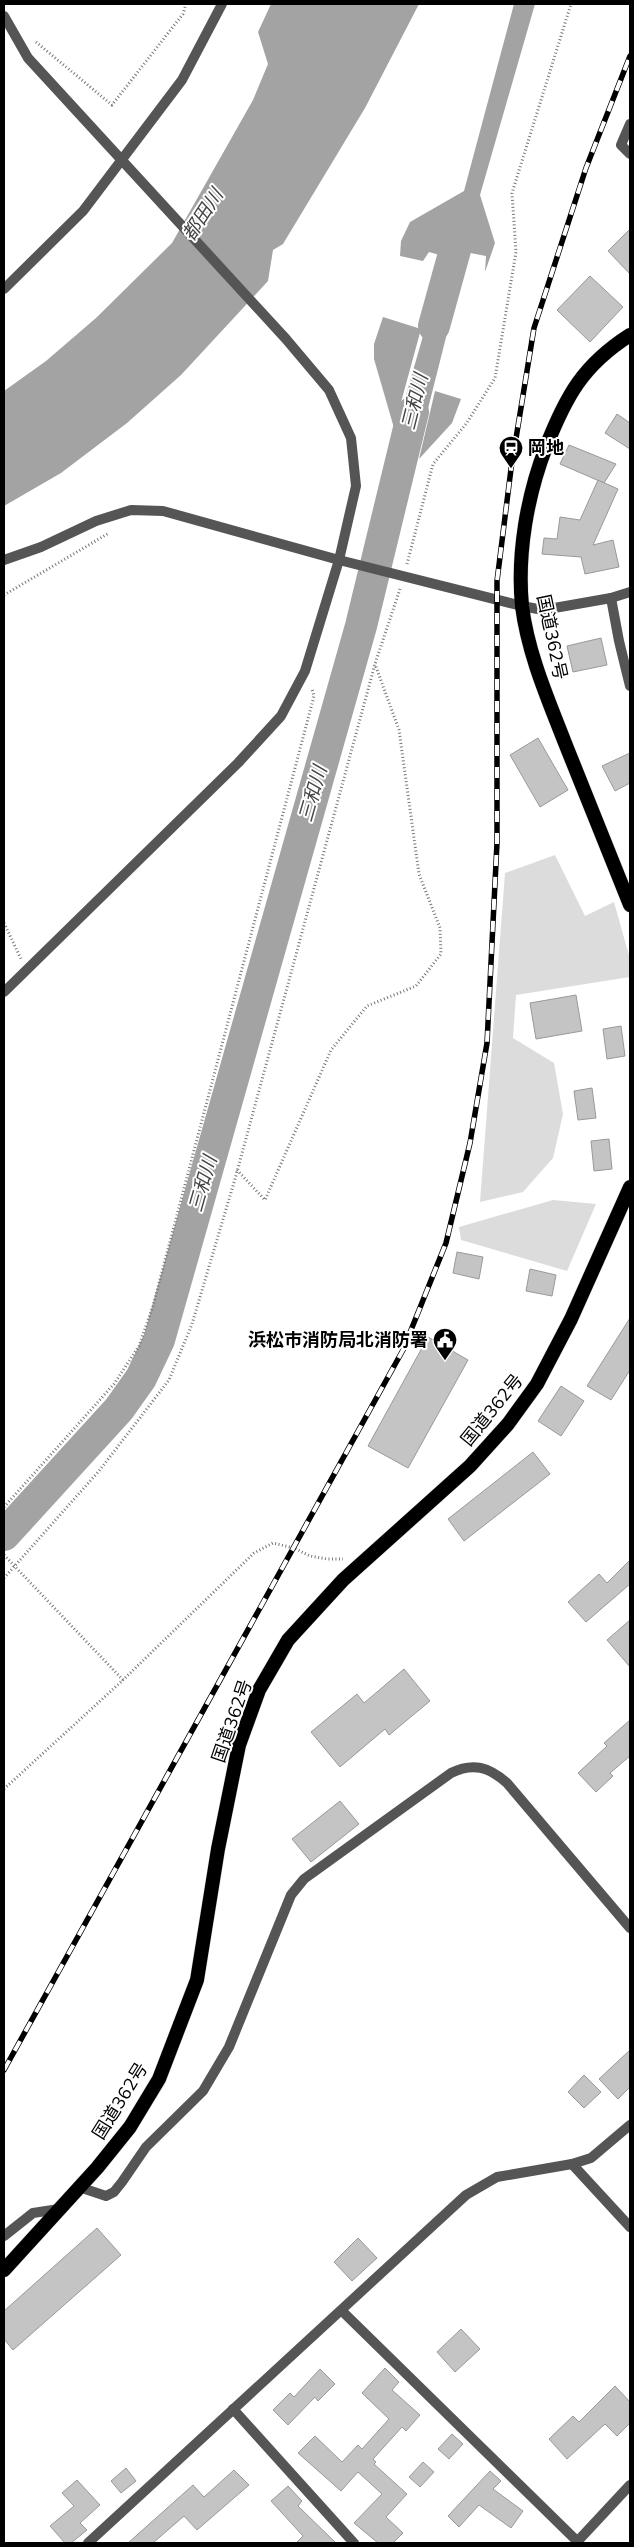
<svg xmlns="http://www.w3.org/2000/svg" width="634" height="2547" viewBox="0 0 634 2547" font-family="'Nunito Sans','Noto Sans JP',sans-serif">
	<rect width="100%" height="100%" fill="#fff"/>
	<g fill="#dcdcdc">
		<path d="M555,855l30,61 29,-14 16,57v18l-114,18 -3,43 41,25 9,51 -10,44 -30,34 -43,10 25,-329z"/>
		<path d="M553,1200l43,4 -29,67 -106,-31 -2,-13z"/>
	</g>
	<g fill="#a3a3a3">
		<path d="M271,4h148l-54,104 -82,136 -10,6 -5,31 -87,94 -54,48 -66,50 -57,33v-115l42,-30 50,-43 76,-75 81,-143 15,-36 -10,-32z"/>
		<path d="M514,4h21l-55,191 15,48 -10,29 1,-16 -16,-3 -5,15 -21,-6 -1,-6 -14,-4 -6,9 -23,-5 1,-15 9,-19 54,-31z"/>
		<path d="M435,279l24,7 -45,178 -20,25 8,-33 -7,-23 41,-142 -3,-3z"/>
		<path d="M383,317l38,12 -27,99 -20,-69v-15z"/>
		<path d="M435,391l26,8 -9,24 -33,36z"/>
	</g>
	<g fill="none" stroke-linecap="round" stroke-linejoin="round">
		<g stroke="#a3a3a3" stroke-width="32">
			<path d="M434,326l29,-105"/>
			<path d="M4,1535l115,-126 22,-31 18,-38 202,-714 52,-214"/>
		</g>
	</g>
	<g fill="#c4c4c4" stroke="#999">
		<path d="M630,229v45l-22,-23z"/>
		<path d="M590,276l33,31 -33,35 -33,-32z"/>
		<path d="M617,414l13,9v26l-25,-16z"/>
		<path d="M569,445l47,19 -12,19 -44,-19z"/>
		<path d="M598,480l20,9 -25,56 20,-5 6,27 -34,7 -4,-17 -39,-3 2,-16 13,1 3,-22 20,3z"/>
		<path d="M601,638l6,27 -34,7 -6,-26z"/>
		<path d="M538,738l30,52 -28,17 -30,-52z"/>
		<path d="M630,753v30l-15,8 -13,-25z"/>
		<path d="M576,995l6,36 -46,8 -6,-36z"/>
		<path d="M621,1026l4,30 -18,3 -4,-30z"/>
		<path d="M592,1088l4,30 -18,2 -4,-29z"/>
		<path d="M609,1139l3,30 -18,2 -3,-30z"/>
		<path d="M457,1252l26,5 -4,22 -26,-6z"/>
		<path d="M530,1269l26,6 -4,21 -26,-5z"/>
		<path d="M630,1318v52l-19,30 -24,-14z"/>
		<path d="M428,1337l40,23 -60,108 -40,-22z"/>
		<path d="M561,1386l23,15 -23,35 -23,-15z"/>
		<path d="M533,1452l17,22 -86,67 -16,-22z"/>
		<path d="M630,1560v24l-44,38 -18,-20 31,-28 8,9z"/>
		<path d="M630,1620v47l-23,-27z"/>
		<path d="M404,1669l26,32 -41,34 -4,-6 -45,38 -29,-35 46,-38 7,9z"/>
		<path d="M630,1720v36l-20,17 3,3 -17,16 -18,-19 29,-27 -3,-3z"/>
		<path d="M340,1801l19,23 -48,38 -19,-23z"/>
		<path d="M630,2050v37l-12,12 -19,-20z"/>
		<path d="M584,2075l17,17 -17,16 -16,-16z"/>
		<path d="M97,2228l24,27 -108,95 -9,-11v-28z"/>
		<path d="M358,2238l19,20 -25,23 -18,-19z"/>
		<path d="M461,2329l19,20 -25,23 -18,-20z"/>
		<path d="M385,2368l14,14 -7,8 28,25 -14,16 -4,-4 -29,32 3,3 -2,2 33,30 -21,23 17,16 -10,10h-15l-24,-20 28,-29 -24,-22 -17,19 -43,-38 17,-17 27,26 16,-17 4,4 27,-30 -27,-26z"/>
		<path d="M320,2369l15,15 -17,17 -3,-4 -27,28 -15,-15 17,-17 4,4z"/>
		<path d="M615,2386l15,16v21l-13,13 -12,-12 -38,35 -18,-20 24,-23 6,6z"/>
		<path d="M452,2434l11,10 -14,15 -11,-10z"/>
		<path d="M423,2462l11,10 -14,15 -11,-10z"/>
		<path d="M126,2468l10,13 -15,12 -10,-12z"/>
		<path d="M234,2470l15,15 -52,45 -13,-14 -31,27h-25l65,-58 11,12z"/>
		<path d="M490,2471l11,10 -8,8 30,22 -12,17 -32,-23 -20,22 -11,-11z"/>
		<path d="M77,2480l23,25 -20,18 7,7 -16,13h-6l-15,-17 24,-20 -12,-13z"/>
		<path d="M288,2486l14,15 -4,5 38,37h-40l7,-7 -32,-35z"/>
	</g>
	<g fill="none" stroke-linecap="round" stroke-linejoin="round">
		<defs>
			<g id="trunk">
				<path d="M630,335c-47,30 -64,61 -84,112 -19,49 -29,107 -24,159 6,48 26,93 43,137 22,54 43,108 65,162"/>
				<path d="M4,2270l93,-102 33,-41 29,-48 38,-99 21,-131 21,-104 20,-55 29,-50 55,-60 127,-114 38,-42 29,-40 34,-65 59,-132"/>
			</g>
		</defs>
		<use href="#trunk" stroke="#dbdbdb" stroke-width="15"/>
		<g stroke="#777" stroke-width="3" stroke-dasharray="1 2.5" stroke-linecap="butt">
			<path d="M36,42l76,63 71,-91 3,-10"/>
			<path d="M407,564l26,-100 33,-40 29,-46 21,-126 -4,-59 59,-189"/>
			<path d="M4,595l105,-62"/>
			<path d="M4,923l17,36"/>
			<path d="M237,1170l28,30 66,-150 36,-44 49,-20 25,-32 -1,-26 -21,-54 -20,-144 -24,-66"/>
			<path d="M4,1507l110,-123 25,-38 14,-40 161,-610 -2,-7"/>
			<path d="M4,1555l119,125"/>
			<path d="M4,1578l95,-107 70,-91 23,-56 43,-145 140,-515 25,-75"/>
			<path d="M4,1789l119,-109 131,-127 19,-10 21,5 16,8 17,3h16"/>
		</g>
		<path stroke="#555" stroke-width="10" d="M522,606l21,4 68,-12"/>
		<g stroke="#555" stroke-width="10">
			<path d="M630,124l-9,21 9,9"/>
			<path d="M4,289l79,-78 99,-131 40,-76"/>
			<path d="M4,560l37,-13 55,-26 35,-11 32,1 176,49"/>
			<path d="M630,592l-19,6 8,43 11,45"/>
			<path d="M572,2164l58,63"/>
			<path d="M79,2187l27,9 8,-4 8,-10 24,-35 57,-56 26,-44 62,-152 13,-16 147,-106c22,-11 38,-6 56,10l123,145"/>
			<path d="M4,2236l29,-23 26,-4"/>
			<path d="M342,2311l236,231"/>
			<path d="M233,2409l121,134"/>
			<path d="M88,2543l378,-348 31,-18 75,-13 19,-6 39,-33"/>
			<path d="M576,2543l54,-58"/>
		</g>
		<g stroke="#555" stroke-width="10">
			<path d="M4,16l24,42 258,281 43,51 22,48 5,48 -17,74"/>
			<path d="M4,992l234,-229 43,-47 24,-45 34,-111 183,46"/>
		</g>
		<use href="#trunk" stroke="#000" stroke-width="14"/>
		<defs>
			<path id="rail" d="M4,2070l399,-720 43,-107 24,-100 17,-100 10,-200v-262l14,-112 23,-141 52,-160 44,-112"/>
		</defs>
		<use href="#rail" stroke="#000" stroke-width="5.5"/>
		<use href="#rail" stroke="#fff" stroke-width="4" stroke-dasharray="11" stroke-linecap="butt"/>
	</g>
	<defs>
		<symbol id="station-pin" viewBox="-11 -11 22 30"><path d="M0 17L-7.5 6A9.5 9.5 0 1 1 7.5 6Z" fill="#000" stroke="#fff"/><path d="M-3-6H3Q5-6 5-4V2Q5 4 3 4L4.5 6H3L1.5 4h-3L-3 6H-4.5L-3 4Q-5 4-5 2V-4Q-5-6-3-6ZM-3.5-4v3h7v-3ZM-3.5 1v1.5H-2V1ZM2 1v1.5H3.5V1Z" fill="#fff"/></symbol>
		<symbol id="civic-pin" viewBox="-11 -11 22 30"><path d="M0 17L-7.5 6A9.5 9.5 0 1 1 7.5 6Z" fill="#000" stroke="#fff"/><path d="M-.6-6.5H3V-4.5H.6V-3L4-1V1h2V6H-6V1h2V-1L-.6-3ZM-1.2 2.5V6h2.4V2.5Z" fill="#fff"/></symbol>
	</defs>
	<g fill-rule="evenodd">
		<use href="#station-pin" x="497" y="434" width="28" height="38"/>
		<use href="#civic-pin" x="431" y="1326" width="28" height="38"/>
	</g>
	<g text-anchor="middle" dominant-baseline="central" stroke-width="4" stroke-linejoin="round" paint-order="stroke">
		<g font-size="18" font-weight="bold" fill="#000" stroke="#fff" text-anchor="start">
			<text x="528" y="448">岡地</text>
			<text x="428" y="1340" text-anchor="end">浜松市消防局北消防署</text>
		</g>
		<g font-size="18" fill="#000" stroke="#fff">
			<text transform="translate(552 637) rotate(78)">国道362号</text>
			<text transform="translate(492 1410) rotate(-51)">国道362号</text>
			<text transform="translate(232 1721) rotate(-71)">国道362号</text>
			<text transform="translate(120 2101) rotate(-58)">国道362号</text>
		</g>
		<g font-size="19" font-style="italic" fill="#444" stroke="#fff">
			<text transform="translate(203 215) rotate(-57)">都田川</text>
			<text transform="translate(415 402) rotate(-76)">三和川</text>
			<text transform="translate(313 794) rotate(-74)">三和川</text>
			<text transform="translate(203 1184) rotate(-74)">三和川</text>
		</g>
	</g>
	<rect width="634" height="2547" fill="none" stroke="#000000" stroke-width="10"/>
</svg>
